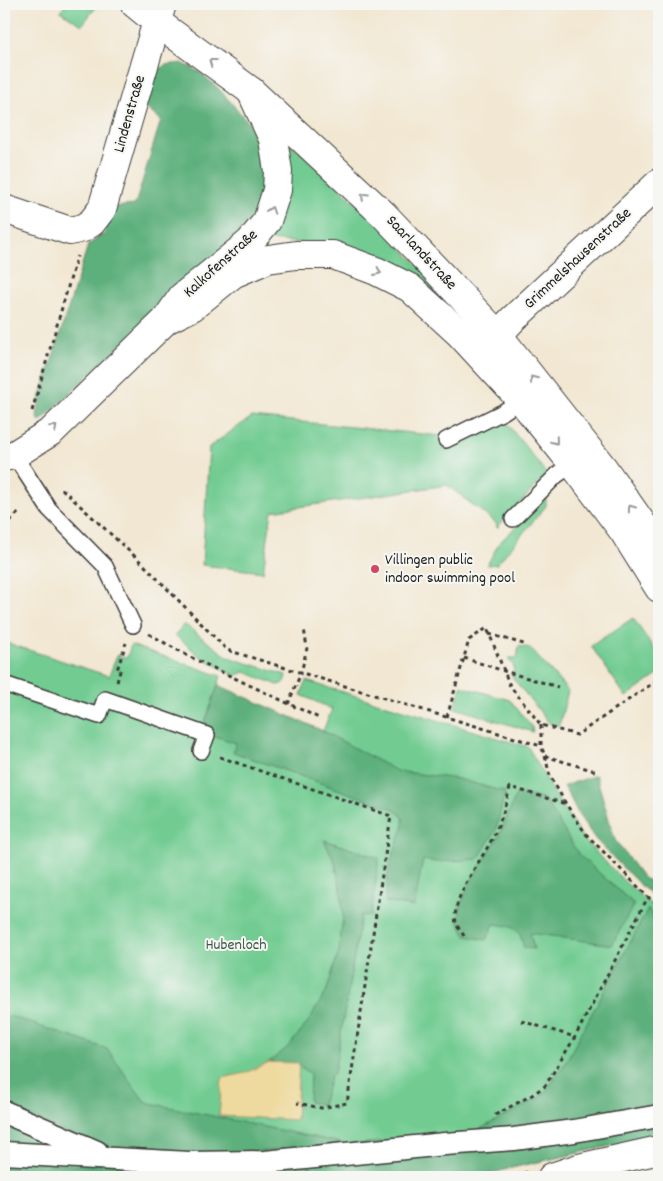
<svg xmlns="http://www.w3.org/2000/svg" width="663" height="1181" viewBox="0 0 663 1181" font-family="Dekko,sans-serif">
	<rect width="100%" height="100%" fill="#f6f6f2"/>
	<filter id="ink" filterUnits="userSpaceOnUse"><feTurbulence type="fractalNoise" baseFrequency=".02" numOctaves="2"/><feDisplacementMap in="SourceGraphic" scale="10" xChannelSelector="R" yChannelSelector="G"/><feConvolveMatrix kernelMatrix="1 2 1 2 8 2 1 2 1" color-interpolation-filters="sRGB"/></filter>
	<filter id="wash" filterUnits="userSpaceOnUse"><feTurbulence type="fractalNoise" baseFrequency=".0096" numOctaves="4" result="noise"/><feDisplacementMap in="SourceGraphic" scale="20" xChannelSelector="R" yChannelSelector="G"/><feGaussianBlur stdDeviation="1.12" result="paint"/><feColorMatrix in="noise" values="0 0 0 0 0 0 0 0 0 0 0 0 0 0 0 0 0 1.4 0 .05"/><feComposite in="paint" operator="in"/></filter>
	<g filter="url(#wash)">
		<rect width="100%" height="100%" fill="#f2e7d2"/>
		<g fill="#72cc92" stroke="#477457">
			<path d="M66,4h28l3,2 -15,19 -22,-14z"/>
			<path d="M283,137l89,80 110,115 -16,-5 -145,-82 -51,-5 12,-27z"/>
			<path d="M252,417l190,19 2,14 61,-29 42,53 -50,54 -1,-5 -49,-38 -175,26 -9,61 -61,-7 7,-118z"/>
			<path d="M546,498v8l-49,58 -10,1 12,-22z"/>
			<path d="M633,618l26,38v18l-33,23 -35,-51z"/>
			<path d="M184,624l44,33 58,18 -2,8 -6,2 -33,-13 -10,4 -34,-19 -26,-22z"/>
			<path d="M4,642l105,34 8,-21 10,3 4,-13 90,31 -3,10 105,45 9,-22 -31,-14 5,-14 222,66 31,54 26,40 41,42 21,18 12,10v224l-148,33 -33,9h-474z"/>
			<path d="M519,646l11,2 38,43 -9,35 -10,-3 -37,-46 2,-10 -6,-9h9z"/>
			<path d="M461,686l49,14 22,27 1,5 -78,-24z"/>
		</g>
		<g fill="#5db07c" stroke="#3c664c">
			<path d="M182,63l19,10 18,16 30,34 10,16 9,35 -16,55 -87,74 -125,119 -3,-5 3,-19 48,-153 16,-11 10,-27 21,-2 26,-85 -17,-13 10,-34 11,-8z"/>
			<path d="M218,685l105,46 74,40 61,8 47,13 -9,38 -18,29 -40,3 -15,-2 -9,47 -29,-5 4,-35 14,-40v-10l-10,-8 -160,-57 3,-9 -24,-8 -7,-13z"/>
			<path d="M596,775l19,65 28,38 16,7v15l-18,-14 -45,-46 -16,-23 -16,-31z"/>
			<path d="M517,793l28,7 34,55 55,49 -22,41 -82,-12 4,16 -10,-1c-5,-22 -10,-21 -30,-24l-4,9 -4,7 -20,-4 -7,-13 1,-16 8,-21 31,-50z"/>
			<path d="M324,840l55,18 -8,58 -10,-1 -27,159 -3,1 -9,30 -13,-3 1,-29 -8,-4 -3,-5 -30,-2 19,-15 18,-22 20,-33 13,-41 4,-35 -2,-27 -7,-29z"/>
			<path d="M648,909l11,17v182l-190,27 73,-39 21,-29z"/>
			<path d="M4,1014l103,35 38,53 197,41 -79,12 -150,-3 -109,-46z"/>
			<path d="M4,1119l75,31 -75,-4z"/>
			<path d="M659,1121v14l-148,33 -33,9h-474v-17l74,5z"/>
		</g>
		<path fill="#eeda9e" stroke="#857b5d" d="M269,1062l30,1 -3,57 -77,-4 3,-38 23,-5z"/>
	</g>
	<g filter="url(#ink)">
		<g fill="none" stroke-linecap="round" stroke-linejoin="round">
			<defs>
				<g id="service">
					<path d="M446,440l57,-28 18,-12"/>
					<path d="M14,455l35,54 56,57 28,59"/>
					<path d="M513,519l44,-44 16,-11"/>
					<path d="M4,684l95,32 6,-17 102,36 -6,16"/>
				</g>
				<g id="pedestrian">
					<path d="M4,1112l93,40"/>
					<path d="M4,1153l185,10 76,-1 180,-18 69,-5 60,-8 85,-15"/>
				</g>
				<g id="minor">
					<path d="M4,209l66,22 13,-3 9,-6 10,-13 60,-205"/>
					<path d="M166,320l16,-23 67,-54 18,-22 10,-31 1,-19 -5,-32 -22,-48"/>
					<path d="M498,335l14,-15 147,-137"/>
				</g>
				<g id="tertiary">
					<path d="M135,4l22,18 94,69 133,124 114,120 106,134 55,79"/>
					<path d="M4,457l10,-2 38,-24 114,-111 26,-13 41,-33 35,-15 28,-4h37l43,16 34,17 50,46 61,66 52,64 51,68 35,56"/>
					<path d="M552,1177l27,-9 80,-18"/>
				</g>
			</defs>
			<use href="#service" stroke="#3c3a37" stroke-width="18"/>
			<use href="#pedestrian" stroke="#3c3a37" stroke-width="25"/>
			<use href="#minor" stroke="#3c3a37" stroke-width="30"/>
			<use href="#tertiary" stroke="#3c3a37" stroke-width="30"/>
			<g stroke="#3c3a37" stroke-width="3" stroke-dasharray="4 4" stroke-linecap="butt">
				<path d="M32,411l45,-155"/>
				<path d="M62,489l81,75 84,86 314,96"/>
				<path d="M4,527l16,-16"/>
				<path d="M149,634l39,22 133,63"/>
				<path d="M489,634l38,11"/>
				<path d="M464,658l40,13 54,16"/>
				<path d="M117,682l3,-11 -3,-1 9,-27"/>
				<path d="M288,704l13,-31 6,-25 -3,-20"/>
				<path d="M447,717l22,-77 18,-12 23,58 31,39 36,10 82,-56"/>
				<path d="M541,725v21l4,10 5,20 16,28 20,30 62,63 11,8"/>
				<path d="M545,756l50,15"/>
				<path d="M220,757l171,59 -44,287 -26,5 -24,-5"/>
				<path d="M464,936c-2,-4 -7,-9 -8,-13 -6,-26 28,-65 38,-88 8,-16 12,-31 16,-48l56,17"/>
				<path d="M521,1021l54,16"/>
				<path d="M495,1115l37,-20 13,-9 30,-49 73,-140"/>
				<path d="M508,1177l20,-5"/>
			</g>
			<use href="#service" stroke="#fff" stroke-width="15"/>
			<use href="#pedestrian" stroke="#fff" stroke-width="22"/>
			<use href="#minor" stroke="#fff" stroke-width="28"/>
			<use href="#tertiary" stroke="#fff" stroke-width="28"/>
		</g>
		<defs><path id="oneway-chevron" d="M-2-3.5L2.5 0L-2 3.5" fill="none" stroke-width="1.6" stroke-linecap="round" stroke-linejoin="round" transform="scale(1.25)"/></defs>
		<g stroke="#999">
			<use href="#oneway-chevron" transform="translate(212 62) rotate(-143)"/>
			<use href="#oneway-chevron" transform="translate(364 196) rotate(-137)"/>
			<use href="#oneway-chevron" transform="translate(271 210) rotate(-71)"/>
			<use href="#oneway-chevron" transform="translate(378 272) rotate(25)"/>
			<use href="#oneway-chevron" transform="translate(533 379) rotate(-128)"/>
			<use href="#oneway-chevron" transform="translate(54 428) rotate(-41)"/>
			<use href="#oneway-chevron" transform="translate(555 441) rotate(51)"/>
			<use href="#oneway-chevron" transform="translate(631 508) rotate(-125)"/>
		</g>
	</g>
	<circle fill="#d1495b" stroke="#f6f6f2" stroke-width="2" cx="375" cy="569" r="5"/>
	<g text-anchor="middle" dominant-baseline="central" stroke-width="4" stroke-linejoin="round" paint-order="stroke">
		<g font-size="16" fill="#1c1c1c" stroke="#f6f6f2">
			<text transform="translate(130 114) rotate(-74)">Lindenstraße</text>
			<text transform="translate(421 253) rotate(47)">Saarlandstraße</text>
			<text transform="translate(578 259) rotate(-43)">Grimmelshausenstraße</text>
			<text transform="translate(221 264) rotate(-42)">Kalkofenstraße</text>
		</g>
		<g font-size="16" fill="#1c1c1c" stroke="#f6f6f2" text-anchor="start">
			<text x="385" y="560">Villingen public<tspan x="385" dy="18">indoor swimming pool</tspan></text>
		</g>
		<g font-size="16" fill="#3a5a45" stroke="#f6f6f2">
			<text x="236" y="945">Hubenloch</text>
		</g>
	</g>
	<rect width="663" height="1181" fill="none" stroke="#f6f6f2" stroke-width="20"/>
</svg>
